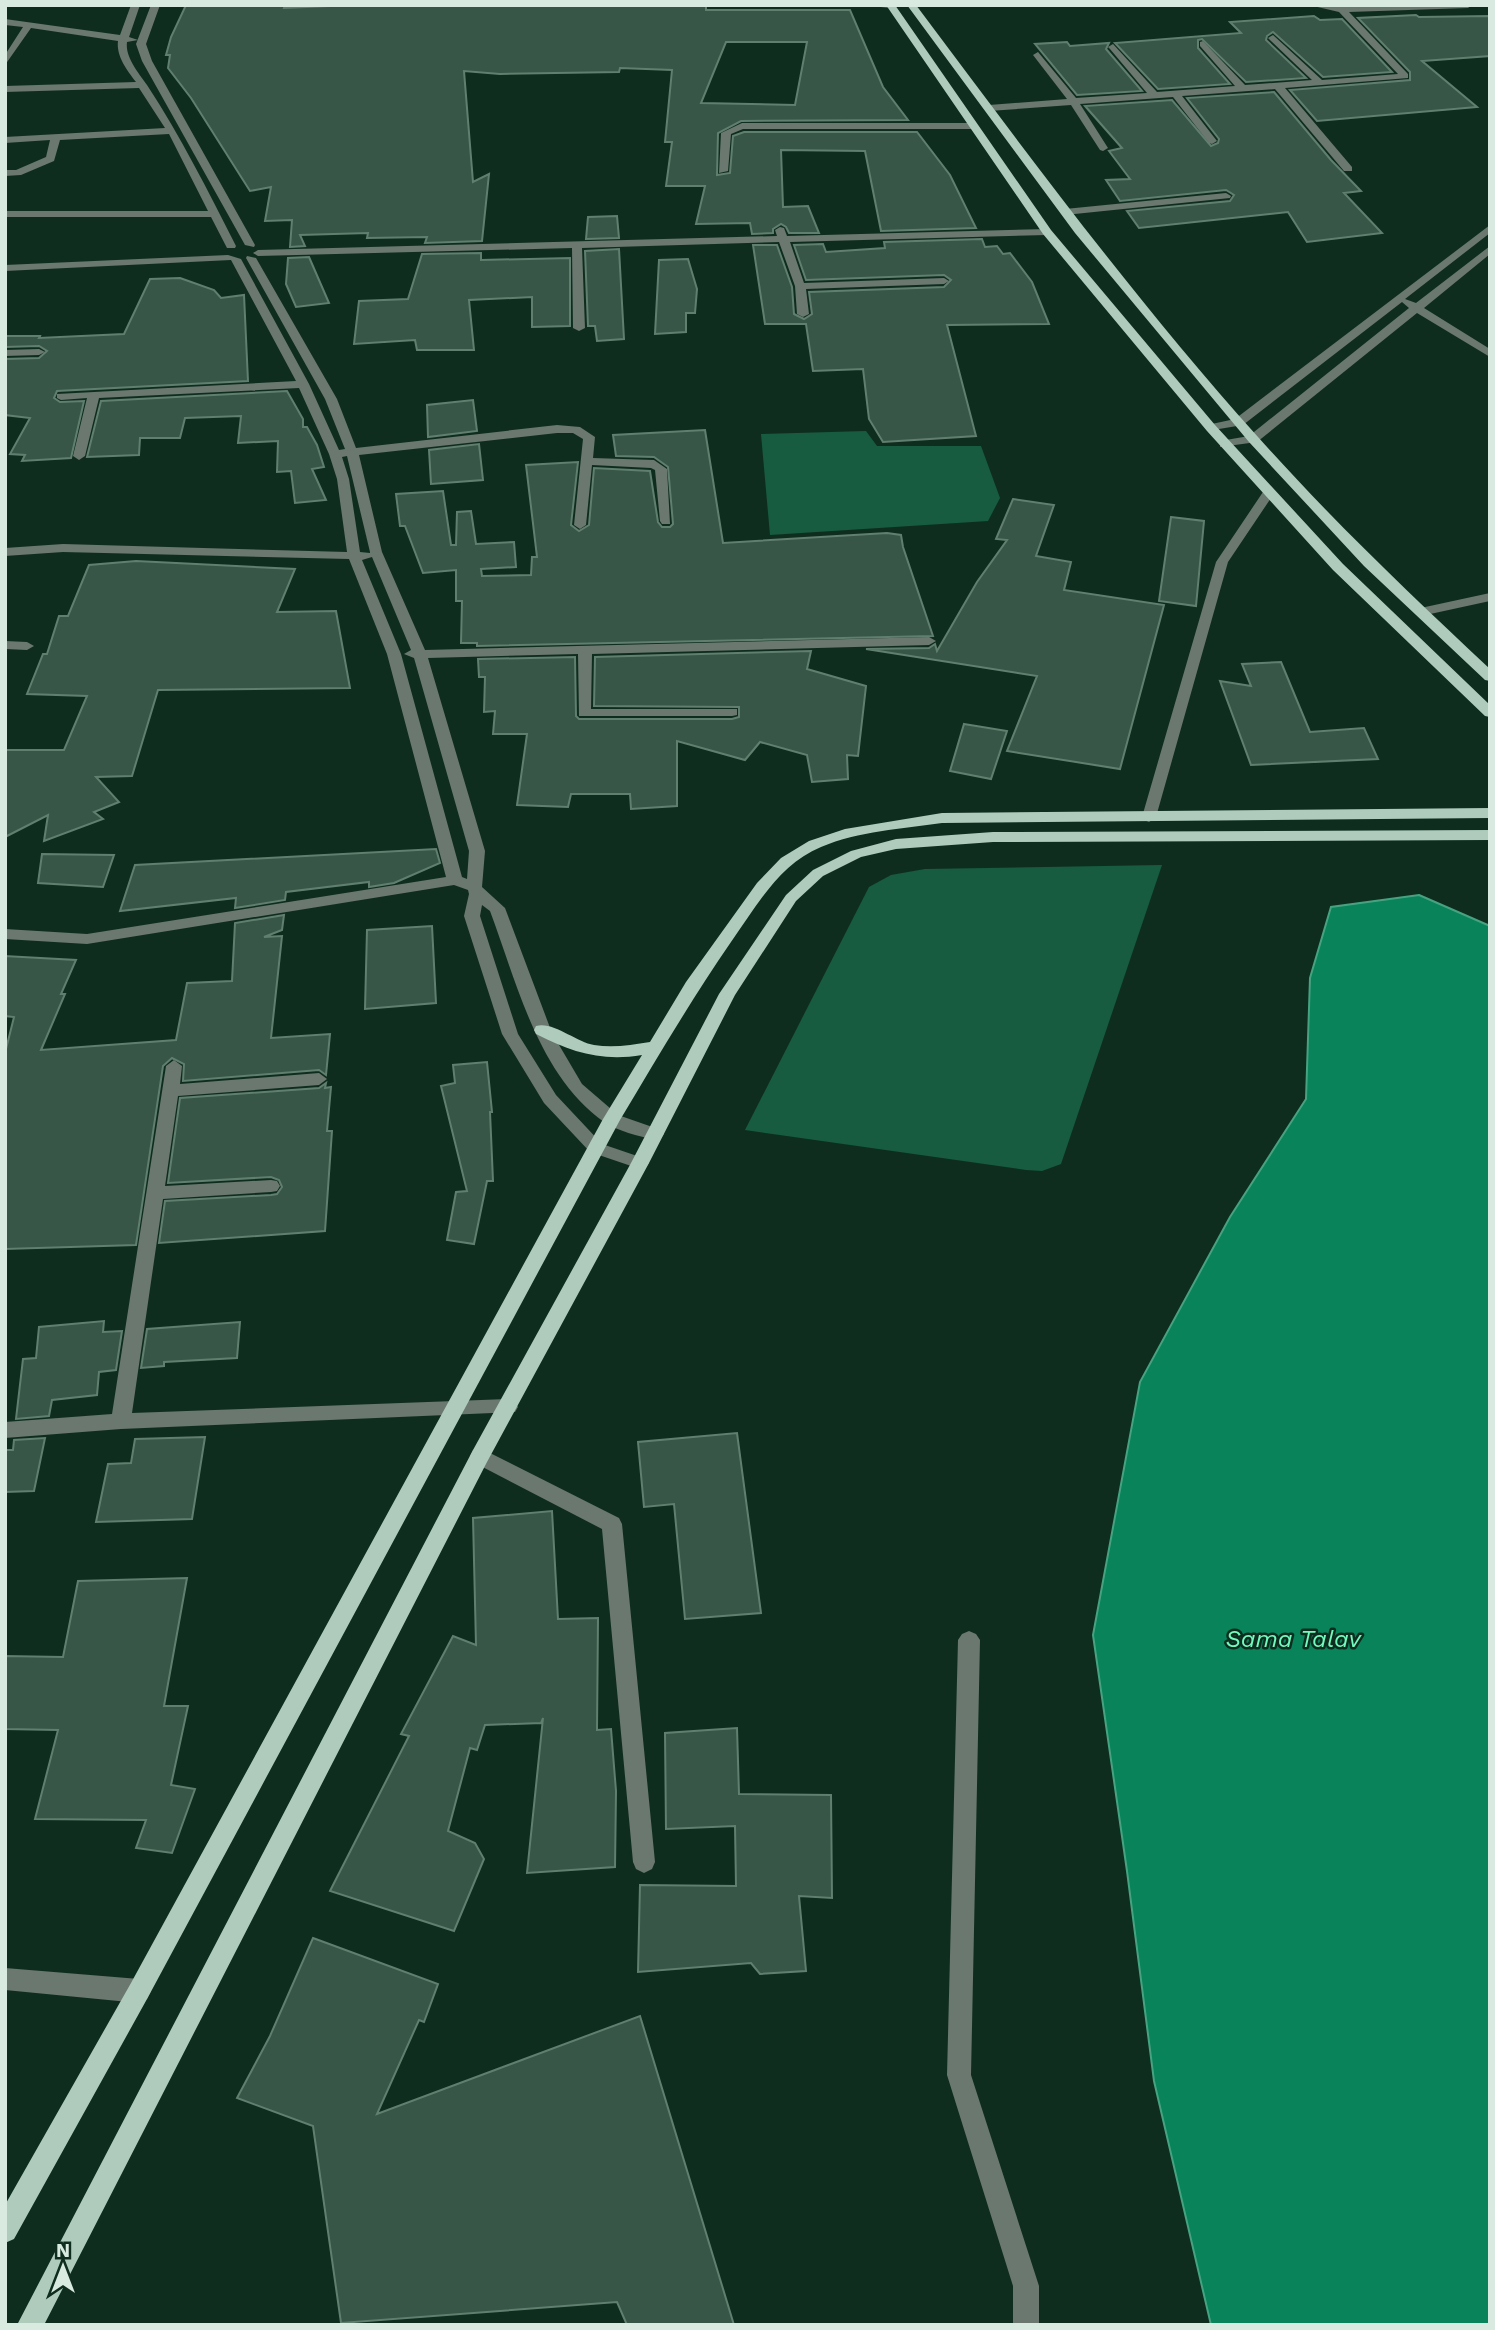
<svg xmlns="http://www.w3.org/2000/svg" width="1495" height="2330" viewBox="0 0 1495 2330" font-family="'Work Sans',sans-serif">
	<rect width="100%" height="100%" fill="#0f2d1f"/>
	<g fill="#175c40">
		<path d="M866,431l11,15h104l19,52 -12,23 -218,14 -9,-101z"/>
		<path d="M1162,865l-101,299 -19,7 -16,-1 -281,-40 124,-243 22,-12 34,-6z"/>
	</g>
	<path fill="#08835a" stroke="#47a282" stroke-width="2" d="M1419,895l71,31v1399h-279l-57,-244 -27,-210 -34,-236 47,-253 90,-165 76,-118 4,-121 21,-71z"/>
	<g fill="#385647" stroke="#607f6f" stroke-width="2" fill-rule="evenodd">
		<path d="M186,5h99l-1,3 70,-3h352v5h144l33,77 25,33 -167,1 -23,12 -1,42 13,-2 3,-37 11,-4h173l33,43 26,53 -95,3 -16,-80 -84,-1 2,57 25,-1 11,27h-30l-3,-6 -5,-3 -8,5v4l-21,1 -2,-11 -54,1 9,-38h-39l6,-44h-7l7,-72 -52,-2 -1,4 -119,2 -36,-3 9,111 16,-8 -7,67 -57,2 2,-6 -60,1 1,-5 -68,2 5,11 -15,1 2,-27 -27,1 6,-34 -21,4 -59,-93 -23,-30 2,-13h-4l5,-18zM726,42h81l-12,63 -94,-2z"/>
		<path d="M1416,15l3,2 71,-1v40l-68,5 55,46 -160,14 -27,-31 120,-10v-8l-52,-54z"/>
		<path d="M1314,16l6,4 22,-1 50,53 -69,5 -50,-45 -6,4 -1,4 40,38 -60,4 -44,-43 -4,1v8l32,36 -72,5 -43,-46 126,-10 -11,-11z"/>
		<path d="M1067,42l3,4 39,-3 -3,6 36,42 -65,4 -42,-51z"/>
		<path d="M1274,92l57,68 30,31 -17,2 38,40 -75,9 -19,-30 -149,16 -12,-17 103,-10 4,-6 -8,-5 -106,11 -14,-21 24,-1 -21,-28 13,-3 -37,-42 87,-6 39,46 7,-3 1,-4 -32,-41z"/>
		<path d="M617,216l2,22 -33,1 2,-22z"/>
		<path d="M982,239l3,8 12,-1 6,8 7,-1 22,29 17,42 -102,1 29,111 -93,6 -14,-23 -6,-50 -50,2 -7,-47h-41l-12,-79h24l15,42 2,27 10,5 8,-5 -3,-22 135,-5 7,-7 -7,-5 -138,5 -12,-35 29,-1 3,8 59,-4 -1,-6z"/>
		<path d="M619,249l5,90 -27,2 -2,-15h-7l-3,-75z"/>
		<path d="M481,253v7l89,-2v68l-38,1v-30l-63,3 5,50h-57l-2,-10 -61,4 5,-43 49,-2 14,-45z"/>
		<path d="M309,257l20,46 -33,4 -10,-23 2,-26z"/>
		<path d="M688,259l9,30 -2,24h-9v19l-31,2 4,-74z"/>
		<path d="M180,278l34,12 7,8 23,-3 4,86 -191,10 -3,7 6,4 24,-1 -13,57 -49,3 3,-6 -15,-1 20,-36 -25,-3v-56l34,-1 8,-7 -8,-5 -34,1v-11h35l-1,2 85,-4 26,-55z"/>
		<path d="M287,391l16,28v8h4l10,18 7,22 -12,2 14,31 -31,3 -4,-32 -14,1 1,-31 -40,2 3,-27 -56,2 -5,20h-40l-1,17 -52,2 14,-56z"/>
		<path d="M473,400l4,31 -49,6 -1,-32z"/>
		<path d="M705,430l18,113 164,-10 14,2 2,12 30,89 -456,10v-3h-16l1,-42h-6v-31l-33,3 -18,-47h-5l-4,-32 47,-3 8,54h5l1,-33 14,-1 5,33 38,-2 2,25 -35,2 1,7 49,-1 1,-18h5l-11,-92 52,-3 -7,63 8,6 10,-6 5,-57 56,3 8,51 4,5h8l3,-3 -5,-57 -14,-10 -38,-1 -3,-21z"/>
		<path d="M479,444l4,36 -52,4 -2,-34z"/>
		<path d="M1013,499l41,6 -18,51 35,6 -7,28 100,15 -44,164 -113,-18 30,-75 -171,-27 63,-1 6,-4 2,7 40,-69 30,-42 -11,-1z"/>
		<path d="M1171,517l33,4 -8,85 -37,-5z"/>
		<path d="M136,561l159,8 -18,43 59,-1 14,77 -192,2 -26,86 -36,1 23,25 -25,10 9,7 -59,22 4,-26 -43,22v-87h59l23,-54 -60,-2 16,-40h4l12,-38h9l21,-51z"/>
		<path d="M811,651l-4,18 59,17 -8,70 -11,-1 1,24 -36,3 -5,-27 -47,-13 -15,18 -68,-19v65l-46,3 -1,-15h-59l-3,13 -51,-2 10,-71h-34l2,-23 -11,1 1,-35h-6l-1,-18 97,-2 1,59 3,3h153l7,-2v-10l-145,-1 1,-49z"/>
		<path d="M1281,662l29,70 54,-4 14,31 -127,6 -31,-84 31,5 -9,-22z"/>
		<path d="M964,724l43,7 -16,48 -41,-8z"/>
		<path d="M436,849l4,14 -46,20 -25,4v-5l-83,10 -1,8 -50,8 1,-10 -116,13 15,-46z"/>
		<path d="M42,854l72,1 -11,32 -65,-4z"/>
		<path d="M284,915l-2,15 -18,7 18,-1 -11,102 59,-4 -4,41 -7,-5 -136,11 1,-17 -12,-6 -9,8 -27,179 -131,4v-196l9,-36 -9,-1v-60l71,4 -15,34h4l-24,56 135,-10 11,-57 45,-2 3,-58z"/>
		<path d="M432,926l4,77 -71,6 2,-79z"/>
		<path d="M487,1062l5,50h-2l3,69h-6l-13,63 -27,-4 9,-48 11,-1 -26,-105 14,-3 -2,-18z"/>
		<path d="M326,1083l-1,5 6,-1 -4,44h5l-7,100 -166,12 6,-42 106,-6 6,-1 5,-7 -3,-7 -8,-3 -103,6 12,-85 139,-10z"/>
		<path d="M104,1321l-1,11 19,-1 -6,39 -17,2 -2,23 -45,5 -3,16 -33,3 7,-60 13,-1 3,-31z"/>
		<path d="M240,1322l-3,36 -73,4v4l-23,2 6,-39z"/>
		<path d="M737,1433l24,180 -76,6 -11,-115 -30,3 -6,-65z"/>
		<path d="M205,1437l-13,82 -96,3 12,-58 23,-1 4,-24z"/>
		<path d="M45,1438l-11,53 -29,1v-42h8l1,-10z"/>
		<path d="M552,1511l6,108 40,-1 -1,112 14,-1 5,62 -1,76 -88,6 16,-155 -2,5 -56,2 -8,25 -7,-2 -22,83 27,12 9,16 -30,72 -124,-40 79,-155 -8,-2 52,-98 23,9 -3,-127z"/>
		<path d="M187,1578l-23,128h24l-17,79 24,4 -23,64 -36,-5 10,-28 -111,-1 23,-89 -53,-1v-73l58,1 15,-76z"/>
		<path d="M737,1728l2,66 92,1 1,103 -33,-2 7,75 -46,3 -9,-11 -113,9 2,-87 96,1 -1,-60 -69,3 -1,-96z"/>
		<path d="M313,1938l125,46 -14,38 -5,-2 -42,94 263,-98 94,309h-107l-10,-23 -276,21 -28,-197 -76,-28 33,-62z"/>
	</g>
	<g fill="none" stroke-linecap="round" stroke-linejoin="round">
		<g fill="#6a7870" fill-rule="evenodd">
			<path d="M131,5h9l-11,32 9,3 -11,2c-2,15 11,30 20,43 34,52 61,106 89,161l-1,2h-8l-16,-31h-206v-6h203l-39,-77 -109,6 -6,21 -33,14 -16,1v-6h11l30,-13 4,-17 -45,3v-6l160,-9 -26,-40 -134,4v-6l131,-4c-9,-12 -20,-26 -18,-41l-87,-13 -26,37v-10l18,-28 -18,-2v-6l115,16z"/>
			<path d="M151,5h9l-14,39 6,17 103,184 -1,2 -9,-2 -103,-184 -6,-17z"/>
			<path d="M862,5h32l-4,3z"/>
			<path d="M1309,5h163l-4,3 -119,4 59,62v4l-123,10 67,79v4h-8l-69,-82 -93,7 35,45 -5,3 -3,-1 -36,-46 -93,7 28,44 -5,3 -3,-1 -29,-45 -82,6 -5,-3 5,-3 78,-6 -34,-44 5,-3 38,46 71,-5 -37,-44 -2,-2 5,-3 44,48 78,-6 -35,-40v-4l3,-1 42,44 67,-5 -42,-40 -2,-2 5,-3 49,45 76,-6 -59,-62z"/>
			<path d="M742,123h231l5,3 -5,3h-230l-12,5 -3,37 -9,2 2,-40z"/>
			<path d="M1226,193l5,3 -1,2 -165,17 -5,-3 5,-3z"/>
			<path d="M1490,225v8l-85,66 11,4 74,-57v8l-66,54 66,41v8l-73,-44 -160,129 -37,5v-6l29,-5 160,-128 -7,-6 -159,123 -36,6v-6l28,-6z"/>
			<path d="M780,227l4,1 3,8 260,-7 5,3 -5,3 -257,7 14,41 140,-5 5,3 -5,3 -138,5 3,25 -6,3 -6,-3 -2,-28 -16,-44 -197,6 3,80 -6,3 -6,-3 -1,-80 -314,8 -5,-3 5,-3 519,-14 -2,-6z"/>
			<path d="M228,255l13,4 68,125 30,66 6,-1 -20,-50 -79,-141 1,-2 9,2 81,141 19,49 201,-23 23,2 15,10 -2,21 61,2 13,9 3,55h-8l-2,-3 -5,-51 -4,-2 -59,-3 -6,60 -6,4 -6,-4 9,-86 -10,-6h-16l-198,22 23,97 43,98 504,-13 7,4 -7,4 -337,9 -1,55h146v6l-5,1h-153l-1,-62 -150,4 57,193 -3,36 23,21 47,125 30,51 36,31 43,15 3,4 -3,4 -6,2c-16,-4 -38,-9 -51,-18 -66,-47 -87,-139 -114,-211l-8,-6 -2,11 38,118 38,61 46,49 44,15 3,4 -3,4 -6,2 -50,-17 -46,-49 -42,-69 -38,-118 5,-22 -1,-4 -14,-5 -367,59 -82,-5v-10l82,5 359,-57 -59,-223 -38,-95 -286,-7 -58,4v-8l58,-4 284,8 -10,-73 -8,-25 -30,-66 -200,10 -14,58 -6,4 -6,-4 14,-58 -26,2 -4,-2v-4l239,-13 -65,-121 -226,11v-6zM347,456l23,96v1l-10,-1 -11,-73 -7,-22zM372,557l39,93 -7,4 10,4 55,193 -2,28 -5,-2 -61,-223 -39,-94z"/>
			<path d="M5,350l34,-1 6,3 -6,3 -34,1z"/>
			<path d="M1269,488l6,4 -47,70 -72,255 -7,5 -5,-2 -2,-3 74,-255 49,-73z"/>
			<path d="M1490,593v8l-69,15 -7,-4 2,-3z"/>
			<path d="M5,641l22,1 7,4 -7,4 -22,-1z"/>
			<path d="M174,1060l8,6 -2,18 139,-11 8,6 -8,6 -141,11 -13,90 106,-6 6,1 3,5 -3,5 -6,1 -108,7 -31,214 376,-14 7,3 3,5 -3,5 -394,17 -116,9v-16l107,-8 54,-348z"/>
			<path d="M480,1448l139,70 3,6 33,338 -3,7 -8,4 -8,-4 -3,-7 -31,-333 -129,-67 -3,-6 3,-6z"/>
			<path d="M969,1631l7,3 4,6 -9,435 68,211v39h-26v-39l-66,-211 11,-435 4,-6z"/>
			<path d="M5,1968l134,11 8,4 4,8 -4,8 -8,4 -134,-13z"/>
		</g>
		<g fill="#aecbbc" fill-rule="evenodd">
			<path d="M886,5h9l156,225 164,195 128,139 147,141v12l-5,-1 -152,-146 -126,-139 -164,-197z"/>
			<path d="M907,5h9c110,147 219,295 342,432 73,82 152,157 232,232v12l-5,-1 -121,-114 -115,-124 -174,-209z"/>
			<path d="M1490,808v10l-548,5c-40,6 -83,8 -121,24 -42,17 -65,60 -90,95 -40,58 -75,118 -111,178l-473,879 -133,240 -9,4v-38l126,-222 472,-864 39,-64c-40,7 -71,-3 -106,-21l-2,-4 2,-4c17,-5 40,16 58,19 19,3 37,0 56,-3l36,-60 71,-99 24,-25 28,-17 36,-12 97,-16z"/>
			<path d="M1490,830v10l-497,2 -97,7 -35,8 -38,19 -27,25 -61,94 -86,168 -162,299 -443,863h-27l456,-875 158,-287 88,-169 67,-99 27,-25 38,-19 45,-12 97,-7z"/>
		</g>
	</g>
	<g text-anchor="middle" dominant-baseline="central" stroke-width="5" stroke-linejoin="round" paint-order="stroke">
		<g font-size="24" font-style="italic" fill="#73fabe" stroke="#0f2d1f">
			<text x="1293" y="1639">Sama Talav</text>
		</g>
	</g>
	<rect width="1495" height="2330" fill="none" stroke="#d9eae0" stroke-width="14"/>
	<g transform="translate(63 2267)" stroke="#0f2d1f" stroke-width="5" paint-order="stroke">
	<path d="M0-5L12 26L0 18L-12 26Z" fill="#d9eae0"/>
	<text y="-10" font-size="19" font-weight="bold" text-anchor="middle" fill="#d9eae0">N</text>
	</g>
</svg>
